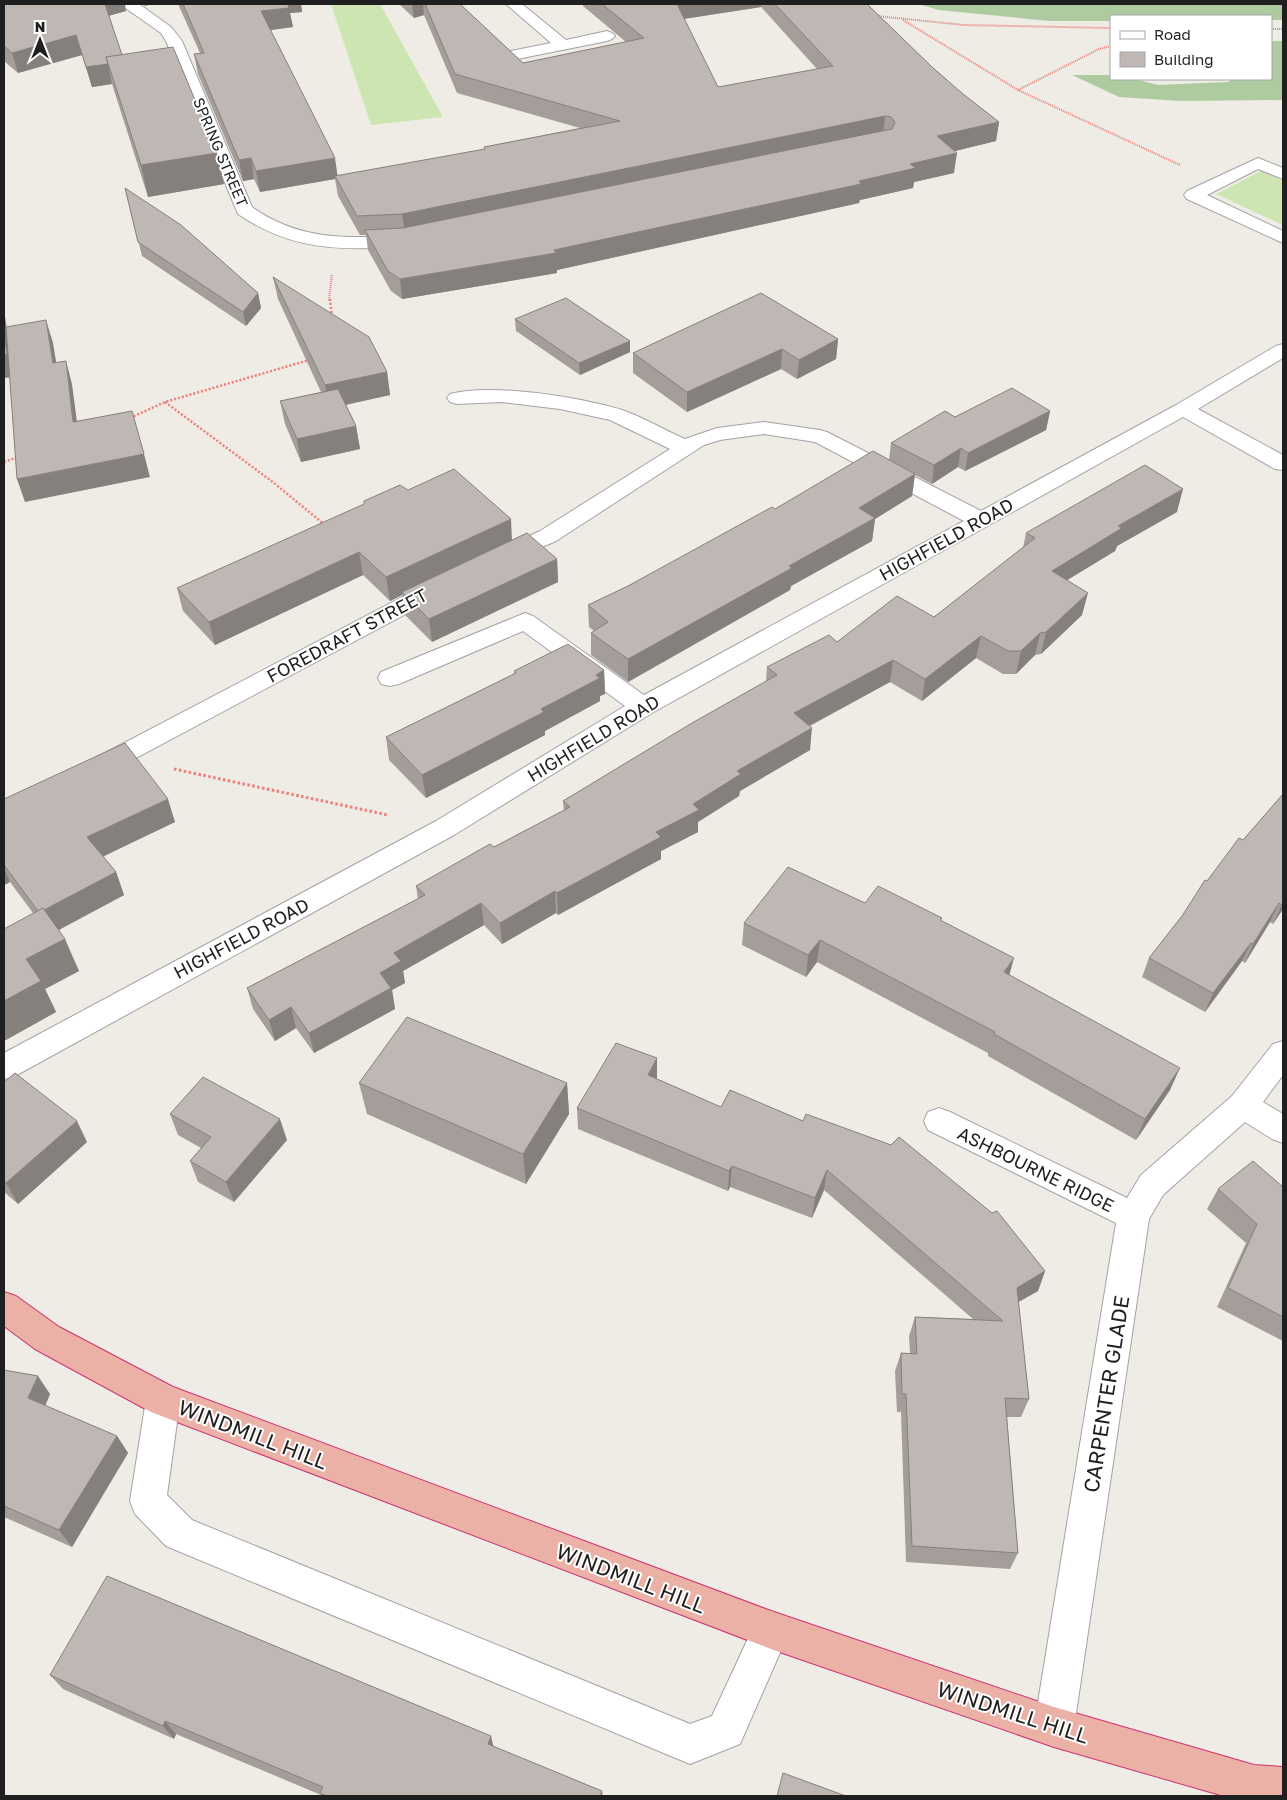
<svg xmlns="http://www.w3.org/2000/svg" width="1287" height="1800" viewBox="0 0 1287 1800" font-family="'Golos Text',sans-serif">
	<rect width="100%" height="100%" fill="#efece6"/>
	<g fill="#cde5b0">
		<path d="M331,4h49l63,113 -72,8z"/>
		<path d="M1261,171l22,10v44l-67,-31z"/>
	</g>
	<g fill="#adcb9e">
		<path d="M918,4h365v16h-12v-4h-160v5h-61l-111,-11z"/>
		<path d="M1271,41h12v59l-102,1 -62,-4 -47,-22h39v4h23l24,6 70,-3 4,-3h39z"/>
	</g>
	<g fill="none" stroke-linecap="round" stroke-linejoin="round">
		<defs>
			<g id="minor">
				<path d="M122,4h17l32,23 11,14 70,166c48,34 95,31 152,29l6,1 3,4 -3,4c-12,3 -25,3 -38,3 -50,2 -92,-5 -134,-34l-72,-173 -5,-8 -37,-26z"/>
				<path d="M506,4h16l44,36 41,-9 5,2 3,3 -3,3 -5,2 -90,18 -6,-2 -2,-3 2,-3 40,-8z"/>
				<path d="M1258,158l25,10v11l-25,-10 -51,26 76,36v12l-96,-44 -3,-4 3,-4z"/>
				<path d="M1283,344v14l-85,51 85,46v15l-8,-1 -92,-52 -531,296 -198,122 -439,241 -11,3v-26l432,-232 189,-115 -102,-75 -124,53 -9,2 -9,-2 -3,-6 3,-6 144,-59 8,3 111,79 320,-174 -149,-79 -51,-8 -44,6 -16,5 -148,96 -53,23 -8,-2 -3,-5 3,-5 45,-21 130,-82 -60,-29 -50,-11 -58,-7 -45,2 -7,-2 -3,-4 3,-4c43,-11 129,3 172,16 21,7 42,20 63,29l32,-11 47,-6 56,8 7,2 154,79 195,-106 100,-59z"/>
				<path d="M437,581l8,2 4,5 -4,5 -339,181 -9,3 -9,-3 -4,-6 4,-6 341,-179z"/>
				<path d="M1283,1041v34l-20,27 20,12v29l-11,-4 -27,-17 -82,73 -14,24 -75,508 -6,14 -14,6 -14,-6 -6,-14 82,-504 -188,-93 -4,-9 4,-9 11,-4 11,4 177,86 14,-23 91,-79 41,-52z"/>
				<path d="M163,1383l12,5 5,12 -13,95 25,25 498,204 22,-8 46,-99 13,-6 13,6 6,13 -50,114 -50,20 -524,-218 -31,-32 -5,-13 16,-101 5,-12z"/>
			</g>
			<path id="trunk" d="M4,1292l12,4 43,31 114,60 598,224 283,96 200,58 29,2v29h-59l-170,-49 -283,-98 -620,-237 -116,-63 -31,-23z"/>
		</defs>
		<use href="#minor" stroke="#a3a3a3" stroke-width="2"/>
		<use href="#trunk" stroke="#ce326f" stroke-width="2"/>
		<g stroke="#f07d76" stroke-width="2" stroke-dasharray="1 1" stroke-linecap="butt">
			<path d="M877,16l87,9 147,3"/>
			<path d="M903,20l115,70 162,75"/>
			<path d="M1271,29h12"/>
			<path d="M1018,90l81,-41 12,-3"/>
			<path d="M329,300l3,-26"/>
		</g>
		<g stroke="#f07d76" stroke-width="2.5" stroke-dasharray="2 2" stroke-linecap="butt">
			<path d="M330,299l2,18"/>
			<path d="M165,402l109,81 51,42"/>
			<path d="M130,418l35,-16 144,-42"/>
			<path d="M4,462l14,-5"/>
		</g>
		<path stroke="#f07d76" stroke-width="3" stroke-dasharray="2.5 2.5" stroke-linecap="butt" d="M174,769l214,46"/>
		<use href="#minor" fill="#fff" fill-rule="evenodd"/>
		<use href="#trunk" fill="#ebb1a6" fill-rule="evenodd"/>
	</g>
	<g fill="#a49d9a" fill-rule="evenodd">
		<path d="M4,4l122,7 -17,5 13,39 95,98 7,31 -76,13 -36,-113 -20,3 -10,-32 -64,18 -14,-12z"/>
		<path d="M178,4h123l1,8 -12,1 3,14 -23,3 68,146 146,-26v-3l96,-19 -123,-35 -33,-78 -10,3 -15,-14h61l63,59 103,-21 -43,-36v-2h284l65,63 31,27 36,28 -3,19 -42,10v22l-40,9 -1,6 -53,12 -1,3 -302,67v3l-155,26 -11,-8 -23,-41 -2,-15h-6l-22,-39 -3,-17 -75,13 -6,-13 -11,2 -45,-107 -4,-20 6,-1zM761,7l56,62 -99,18 -34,-68z"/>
		<path d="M125,188l133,105 3,15 -15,18 -104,-70z"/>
		<path d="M273,277l114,95 3,23 -44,10 10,21 4,23 -59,13 -16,-38 -5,-23 41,-9 -43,-93z"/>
		<path d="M515,319l115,22v11l-50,23 -64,-44z"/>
		<path d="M838,339l-2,20 -39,20 -16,-10 -94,43 -54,-39v-20z"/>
		<path d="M1050,411l-4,19 -81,41 -7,-4 -26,17 -17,-9 -3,21 -37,23 -3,22 -81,45 -1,4 -162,92 -37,-27v-22l3,-2 -5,-4 -1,-22 40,-19 147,-77 114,-49 2,-17 64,-26z"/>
		<path d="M408,490l104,50 45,19 1,23 -126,60 -27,-27 -3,-20 -12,6 -27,-26 -148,70 -32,-34 -6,-23z"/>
		<path d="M1177,512l-60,34 -2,5 -48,29 15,35 -41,39 -6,1 -19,19h-13l-27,-16 -54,43 -32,-19 -80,44v24l-70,41 -1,5 -41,26v10l-37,19v8l-103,56 -2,-2 -54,31 -18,-19 -81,46 2,12 -13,7 3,19 -81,44 -18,-25 -21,13 -22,-32 -6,-21 171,-89 -2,-13 78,-39 70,-36 -1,-10 203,-120 1,-14 70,-25 97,-25 89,-69 3,-15z"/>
		<path d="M604,670l1,24 -5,2v5l-55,30v4l-119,63 -37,-38 -3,-23 128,-63v-3z"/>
		<path d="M1283,794v115l-10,15 -3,-2 -25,41 -3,-2 -37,51 -63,-35 7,-19 33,-42 61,-76z"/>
		<path d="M4,799l171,23 -72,34 13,16 8,23 -65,35 20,41 -34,18 11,23 -52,29 29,-128 -23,-31 -6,3z"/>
		<path d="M865,903l77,15 -1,3 68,54 161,115 -34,50 -148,-84v-3l-171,-91 -11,15 -64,-32 2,-22z"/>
		<path d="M657,1058v21l388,192 -7,20 -20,11 11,97 -8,18h-14l11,136 -8,16 -104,-7 -5,-150h-4l-2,-41 6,-18h9l-1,-17 6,-19 58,2 -149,-129 -12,28 -82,-31 -2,4 -150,-62 -1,-21z"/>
		<path d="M4,1082l83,60 -69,62 -14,-12z"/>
		<path d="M359,1083h208l2,31 -43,70 -159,-70z"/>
		<path d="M170,1114l117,26 -53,62 -36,-20 -8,-21 11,-13 -23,-13z"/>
		<path d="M1283,1187v154l-66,-34 29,-64 -39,-34 11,-20z"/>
		<path d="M4,1370l46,24 -5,12 72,30 11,17 -56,94 -68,-30z"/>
		<path d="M50,1675l444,72 108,44 1,5h-281l-1,-1 -145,-61 -2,5 -111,-50z"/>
	</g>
	<g fill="#86807d">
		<path d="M104,4h21l1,7 -19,5z"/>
		<path d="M144,4h8l-7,2z"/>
		<path d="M286,4h15l1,8 -12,1 3,14 -29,4 -3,-20z"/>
		<path d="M412,4h11l1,11 -10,3z"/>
		<path d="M676,4h85v3l-85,13z"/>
		<path d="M76,35l6,20 -64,18 -6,-20z"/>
		<path d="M108,64l4,20 -20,3 -6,-20z"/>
		<path d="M885,116l-2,19 -478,99 -3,-20z"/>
		<path d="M999,122l-3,19 -61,15 2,-20z"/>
		<path d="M217,153l7,31 -76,13 -7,-32z"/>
		<path d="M957,153l-3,20 -40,9 -1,6 -53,12 -1,3 -302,67v3l-155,26 -2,-20 154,-29 305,-69 51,-17z"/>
		<path d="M251,158l3,21 -11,2 -4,-21z"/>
		<path d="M335,158l3,21 -3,-3v3l-75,13 -4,-21z"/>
		<path d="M258,293l3,15 -15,18 -3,-14z"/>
		<path d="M4,309l10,68 -10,1z"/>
		<path d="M46,320l7,23 7,43 -7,-23z"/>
		<path d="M838,339l-2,20 -39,20 2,-19z"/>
		<path d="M630,341v11l-50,23 -1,-12z"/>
		<path d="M782,349l-1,20 -94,43v-20z"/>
		<path d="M66,361l6,23 8,61 -7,-23z"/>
		<path d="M387,372l3,23 -61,13 -4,-23z"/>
		<path d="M1050,411l-4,19 -81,41 3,-18z"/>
		<path d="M356,426l4,23 -59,13 -4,-23z"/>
		<path d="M961,448l-3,19 -26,17 2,-19z"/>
		<path d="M144,454l6,23 -125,25 -8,-23z"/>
		<path d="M915,474l-3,22 -37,23 -3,22 -81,45 -1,4 -162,92v-23l161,-93 70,-58z"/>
		<path d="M1183,489l-6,23 -60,34 -2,5 -69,42 6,-22 66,-45z"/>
		<path d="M511,519l1,23 -110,50v3l-12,6 -4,-24z"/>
		<path d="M359,552l4,23 -148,70 -6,-23z"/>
		<path d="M557,559l1,23 -126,60 -3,-23z"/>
		<path d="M1088,593l-6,22 -41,39 5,-22z"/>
		<path d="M1040,633l-5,22 -19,19 5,-23z"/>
		<path d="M981,636l-5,22 -54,43 3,-22z"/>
		<path d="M893,660l-3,22 -98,53 2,-22z"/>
		<path d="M604,670l1,24 -5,2v5l-55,30v4l-119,63 -4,-23z"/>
		<path d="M812,728l-2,22 -70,41 -1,5 -41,26v10l-37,19v8l-103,56 -1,-22 99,-61 37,-28 44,-33z"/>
		<path d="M168,799l7,23 -79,38 -9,-23z"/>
		<path d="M4,868l6,14 -6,3z"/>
		<path d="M116,872l8,23 -75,40 -10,-22z"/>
		<path d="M555,891l1,22 -54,31 -2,-21z"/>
		<path d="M481,903l3,22 -81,46 2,12 -13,7 3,19 -81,44 -5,-20 71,-60 14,-20z"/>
		<path d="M1279,903l-9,19 -25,41 8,-19z"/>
		<path d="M1283,903v6l-10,15 9,-19z"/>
		<path d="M65,939l14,32 -34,18 11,23 -52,29v-40l22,-42z"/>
		<path d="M820,940l-3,22 -11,15 2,-22z"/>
		<path d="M1251,943l-9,18 -37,51 8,-19z"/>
		<path d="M1014,958l-6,22 -4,-8z"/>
		<path d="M291,1007l5,21 -21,13 -6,-21z"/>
		<path d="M657,1058v22l-9,-5z"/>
		<path d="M1180,1068l-10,22 -34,50 9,-21z"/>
		<path d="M567,1083l2,31 -43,70 -3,-30z"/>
		<path d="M280,1119l7,21 -53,62 -8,-20z"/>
		<path d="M77,1121l10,21 -69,62 -12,-21z"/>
		<path d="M732,1166l-2,21 -2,4 1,-20z"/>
		<path d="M827,1170l-3,20 -12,28 3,-20z"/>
		<path d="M1045,1271l-7,20 -28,16 7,-19z"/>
		<path d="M38,1376l12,18 -9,22 -13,-18z"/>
		<path d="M117,1436l11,17 -56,94 -13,-17z"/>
		<path d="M165,1721l11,13 -2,5 -11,-13z"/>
		<path d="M491,1736l3,13 -6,-5z"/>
	</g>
	<g fill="#bfb7b3" stroke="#86807d">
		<path d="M4,4h101l17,51 -16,2 2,7 -22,3 -10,-32 -64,18 -8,-7z"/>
		<path d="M183,4h105l1,4 -28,3 74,147 -79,13 -5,-13 -12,2 -45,-106 10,-1z"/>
		<path d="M425,4h35l63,59 121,-25 -42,-34h75l41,83 115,-21 -58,-62h92l65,63 31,27 36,28 -62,14 20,17 -47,11 6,4 -57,13 2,3 -307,66 2,3 -156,26 -12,-8 -23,-41 38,-2 489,-99 3,-7 -4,-5 -6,-1 -483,98 -45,2 -22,-40 150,-27 -1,-2 136,-26 -165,-47z"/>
		<path d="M173,47l44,106 -76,12 -35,-108z"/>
		<path d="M125,188l56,37 77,68 -15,19 -105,-70z"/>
		<path d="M273,277l96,60 18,35 -62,13z"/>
		<path d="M761,293l77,46 -39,21 -17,-11 -95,43 -54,-39z"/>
		<path d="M566,298l64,43 -51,22 -64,-44z"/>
		<path d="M46,320l7,43 13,-2 7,61 59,-11 12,43 -127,25 -11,-152z"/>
		<path d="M4,334l3,20 -3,1z"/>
		<path d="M1012,388l38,23 -82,42 -7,-5 -27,17 -43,-22 54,-32 10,6z"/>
		<path d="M338,389l18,37 -59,13 -17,-38z"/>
		<path d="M873,451l42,23 -56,34 16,10 -86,48 3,2 -164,91 -37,-26 17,-11 -20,-17 40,-19 144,-79 3,2z"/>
		<path d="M1145,465l38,24 -65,37 4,2 -70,43 36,22 -42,39 -6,1 -19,18h-13l-27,-15 -56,43 -32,-19 -99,53 18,15 -75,43 4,3 -48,30 6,6 -43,22 5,5 -104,56 -2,-2 -55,32 -19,-20 -87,50 7,8 -21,12 11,15 -82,45 -18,-26 -22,13 -22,-32 178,-93 -9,-9 74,-42 4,3 76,-40 -7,-6 129,-78 85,-48 -10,-8 62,-32 8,7 60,-46 37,21 101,-79 -9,-5z"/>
		<path d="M454,469l57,50 -125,58 -27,-25 -150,70 -32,-34 187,-84v-3l36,-16 8,5z"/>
		<path d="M527,533l30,26 -128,60 -27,-27z"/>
		<path d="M568,644l36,26 -8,5 4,3 -59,31 3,3 -122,63 -36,-38 130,-64 -2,-2z"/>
		<path d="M125,743l43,56 -81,38 29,35 -72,38 -1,-2 -5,3 -34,-46v-66z"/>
		<path d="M1283,794v109l-1,2 -3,-2 -26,41 -2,-1 -38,50 -64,-35 33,-42 23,-36 2,1 32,-43 4,2z"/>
		<path d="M788,867l77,36 13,-17 64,32 -2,2 74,38 -10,14 176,96 -35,51 -151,-85 1,-2 -175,-92 -12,15 -64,-32z"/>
		<path d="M43,908l22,31 -39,20 15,22 -37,20v-72z"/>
		<path d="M407,1017l160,66 -44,71 -164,-71z"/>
		<path d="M616,1043l41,15 -9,17 73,32 9,-17 73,31 3,-7 85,31 8,-8 93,76 5,-2 48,60 -28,17 12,111 -24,-1 13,155 -106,-7 -6,-152h-4l-1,-41 16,1 -2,-37 88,4 -176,-151 -12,28 -83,-32 -3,5 -152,-63z"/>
		<path d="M15,1073l62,48 -71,62 -2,-1v-100z"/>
		<path d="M203,1077l77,42 -54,63 -36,-21 21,-24 -41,-23z"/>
		<path d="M1253,1161l30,26v130l-55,-29 29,-64 -39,-35z"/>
		<path d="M4,1370l34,6 -10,22 89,38 -58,94 -55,-24z"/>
		<path d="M107,1576l384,160 -3,8 114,47 -2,5h-273l-7,-3 3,-6 -158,-66 -2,5 -113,-51z"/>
		<path d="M783,1773l63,23h-69z"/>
	</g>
	<g text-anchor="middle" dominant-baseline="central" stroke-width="4" stroke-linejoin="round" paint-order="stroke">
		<g font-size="15" fill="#1f1f1f" stroke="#fff">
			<text transform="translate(221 152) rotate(67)">SPRING STREET</text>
		</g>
		<g font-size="18" fill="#1f1f1f" stroke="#fff">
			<text transform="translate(946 539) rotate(-29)">HIGHFIELD ROAD</text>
			<text transform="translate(347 635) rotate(-28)">FOREDRAFT STREET</text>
			<text transform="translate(593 738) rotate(-31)">HIGHFIELD ROAD</text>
			<text transform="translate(241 938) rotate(-28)">HIGHFIELD ROAD</text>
			<text transform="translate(1036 1169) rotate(26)">ASHBOURNE RIDGE</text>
		</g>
		<g font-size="21" fill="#1f1f1f" stroke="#fff">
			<text transform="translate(1106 1394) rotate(-81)">CARPENTER GLADE</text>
			<text transform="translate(253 1434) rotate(21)">WINDMILL HILL</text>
			<text transform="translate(631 1578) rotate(21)">WINDMILL HILL</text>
			<text transform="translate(1013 1712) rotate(18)">WINDMILL HILL</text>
		</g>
	</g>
	<rect width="1287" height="1800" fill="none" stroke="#1f1f1f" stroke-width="10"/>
	<rect x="1110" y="15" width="162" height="65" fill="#ffffff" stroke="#a5a5a5"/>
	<rect x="1120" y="31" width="25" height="8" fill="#ffffff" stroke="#a5a5a5"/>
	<text x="1154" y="40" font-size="15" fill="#1f1f1f">Road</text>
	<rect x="1120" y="52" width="25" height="15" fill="#bfb7b3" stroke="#a5a5a5"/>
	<text x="1154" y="65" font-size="15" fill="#1f1f1f">Building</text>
	<g transform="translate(40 40)" stroke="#ffffff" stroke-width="4" paint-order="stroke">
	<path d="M0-4L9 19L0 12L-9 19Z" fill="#1f1f1f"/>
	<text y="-8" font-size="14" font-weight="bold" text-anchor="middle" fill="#1f1f1f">N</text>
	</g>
</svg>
